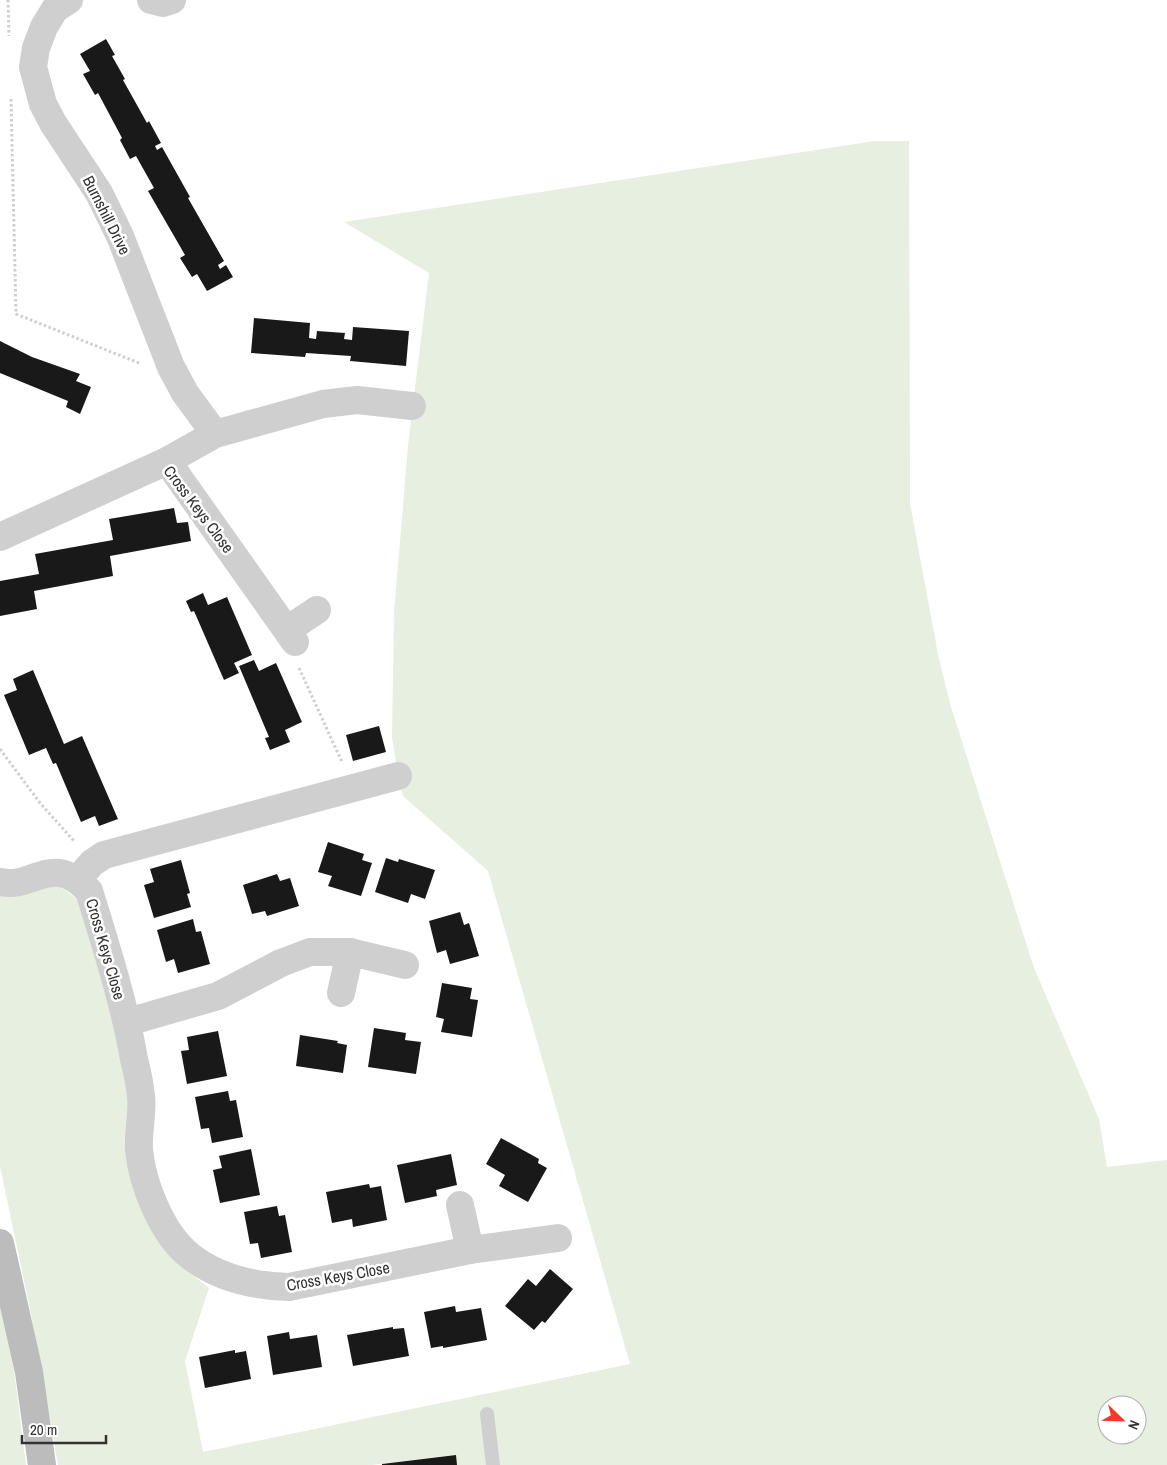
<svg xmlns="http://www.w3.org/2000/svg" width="1167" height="1465" viewBox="0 0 1167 1465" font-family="'Archivo Narrow',sans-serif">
	<rect width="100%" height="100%" fill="#fff"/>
	<g fill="#e6efe0" fill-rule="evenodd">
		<path d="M875,141h34l1,363 29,155 12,48 83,261 65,151 8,48 60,-7v305h-710l-2,-10 -83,10h-314l-27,-151 -31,-148v-271l54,-10 11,5 14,11 47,158 32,177 23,30 28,22 -24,73 18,91 427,-88 -142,-493 -85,-75 -5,-20 -6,-39 2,-124 14,-167 21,-173 -85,-51zM1107,1405h30v30h-30z"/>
		<path d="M0,1301l14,69 12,95h-26z"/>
	</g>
	<g fill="#191919">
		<path d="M106,39l9,16 -3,1 13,23 -2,1 24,43 2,-2 12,22 -6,3 2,4 5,-3 28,50 -2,1 36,63 -6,4 2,4 6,-4 7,12 -26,14 -10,-17 -5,3 -12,-19 5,-3 -37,-64 6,-3 -18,-32 -6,3 -10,-19 2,-2 -24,-45 -3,2 -12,-21 7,-3 -10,-17z"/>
		<path d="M254,318l56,5 -1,15 7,1 1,-8 28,2 -1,6 8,1 1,-13 56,4 -3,35 -56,-5 1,-5 -45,-3 -1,4 -54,-4z"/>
		<path d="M0,341l32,16 48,17 -4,7 15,6 -11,27 -14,-7 2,-6 -68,-28z"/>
		<path d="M174,508l3,15 11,-1 3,19 -81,15 3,20 -79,15 3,18 -37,7v-35l39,-7 -4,-20 78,-14 -4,-21z"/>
		<path d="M203,593l5,12 19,-8 25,58 -18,8 5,10 -15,7 -30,-69 -3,1 -5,-11z"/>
		<path d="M254,660l5,11 17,-8 26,59 -17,8 5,12 -20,8 -5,-12 4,-1 -30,-71z"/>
		<path d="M33,670l31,74 18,-8 36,83 -19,7 -4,-10 -14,6 -25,-59 -3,1 -7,-16 -17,7 -25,-60 13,-5 -4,-11z"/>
		<path d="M379,726l7,26 -33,9 -7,-26z"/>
		<path d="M328,842l36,12 -2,6 10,3 -11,33 -33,-10 4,-10 -14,-4z"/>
		<path d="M386,858l12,4 1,-3 36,11 -10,29 -14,-5 -3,9 -33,-11z"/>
		<path d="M181,860l9,33 -3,1 4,13 -37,11 -10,-33 10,-3 -4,-13z"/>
		<path d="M277,874l3,7 10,-3 9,28 -32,10 -2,-5 -13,3 -9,-29z"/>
		<path d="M460,912l4,13 5,-2 10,33 -29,8 -4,-14 -9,3 -8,-32z"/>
		<path d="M193,919l3,13 5,-1 9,33 -32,9 -4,-14 -8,3 -9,-32z"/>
		<path d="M442,983l30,5 -2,11 8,1 -6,37 -31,-5 3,-13 -8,-2z"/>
		<path d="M374,1028l32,5 -1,7 16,2 -5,32 -48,-7z"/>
		<path d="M218,1031l9,45 -40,8 -6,-33 8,-1 -2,-13z"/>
		<path d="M300,1035l38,6 -1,2 10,2 -4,28 -47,-7z"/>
		<path d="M228,1091l2,10 6,-1 7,37 -31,6 -3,-15 -8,1 -6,-32z"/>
		<path d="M501,1138l38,21 -1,4 9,5 -19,34 -29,-16 6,-11 -19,-11z"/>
		<path d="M251,1149l9,46 -40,8 -7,-33 9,-2 -3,-12z"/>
		<path d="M451,1154l6,31 -21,5 1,6 -32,7 -8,-38z"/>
		<path d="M369,1184l1,4 11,-2 6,34 -34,7 -1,-8 -20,4 -6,-31z"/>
		<path d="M277,1206l2,10 6,-1 7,37 -31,6 -3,-15 -8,1 -6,-32z"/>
		<path d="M550,1269l23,20 -28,34 -3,-2 -8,9 -29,-24 23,-27 8,7z"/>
		<path d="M455,1306l1,6 25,-4 6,32 -44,8v-2l-12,2 -7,-36z"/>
		<path d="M393,1327v2l11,-1 5,28 -56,10 -6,-31z"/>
		<path d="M289,1332l1,7 27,-4 5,32 -49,8 -6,-39z"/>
		<path d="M235,1350v3l11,-2 5,28 -46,9 -6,-31z"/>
		<path d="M456,1455l1,10h-75v-1z"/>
	</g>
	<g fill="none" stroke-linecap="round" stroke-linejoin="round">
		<g stroke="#cfcfcf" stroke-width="3" stroke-dasharray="2.5 2.5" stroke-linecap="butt">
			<path d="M8,0l1,36"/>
			<path d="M11,99l5,215 123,49"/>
			<path d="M299,668l43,94"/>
			<path d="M0,749l40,54 34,38"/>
		</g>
		<path stroke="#cfcfcf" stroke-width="14" d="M487,1414l6,51"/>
		<g stroke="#cfcfcf" stroke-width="28">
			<path d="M69,0l-14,9 -11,18 -8,21 -3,19 10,37 10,19 46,70 21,43 51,131 14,26 30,41"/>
			<path d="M151,0l12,3 9,-3"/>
			<path d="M167,461l128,181"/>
			<path d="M0,537l167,-76 48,-27 108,-30 34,-4 55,6"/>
			<path d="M287,630l30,-20"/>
			<path d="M78,879l14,-16 12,-8 294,-79"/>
			<path d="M0,882c34,8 51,-31 89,9 17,55 35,111 45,168 3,12 6,25 7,37 2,17 -3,35 -2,53 3,35 23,85 51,107 28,22 65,30 99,31l181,-37 88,-12"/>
			<path d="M341,993l9,-41"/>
			<path d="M128,1022l90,-26 63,-33 29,-11h40l55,13"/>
			<path d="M460,1205l10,45"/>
		</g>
		<path stroke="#bcbcbc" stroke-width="28" d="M0,1243l29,129 13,93"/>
	</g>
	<g text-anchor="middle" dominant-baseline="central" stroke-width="5" stroke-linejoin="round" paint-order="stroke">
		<g font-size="16" fill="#323232" stroke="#fff">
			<text transform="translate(107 215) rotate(63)">Burnshill Drive</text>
			<text transform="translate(199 509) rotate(53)">Cross Keys Close</text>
			<text transform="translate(106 949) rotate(74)">Cross Keys Close</text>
			<text transform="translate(338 1276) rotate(-10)">Cross Keys Close</text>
		</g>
	</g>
	<g transform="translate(1122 1420) rotate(113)"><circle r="24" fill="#ffffff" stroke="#adadad"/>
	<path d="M0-4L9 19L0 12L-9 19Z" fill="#f2392c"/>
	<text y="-8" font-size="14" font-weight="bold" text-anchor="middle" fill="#323232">N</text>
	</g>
	<path d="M22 1435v8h84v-8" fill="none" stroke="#323232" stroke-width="2.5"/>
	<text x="30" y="1435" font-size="15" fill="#323232" stroke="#ffffff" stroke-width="4" paint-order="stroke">20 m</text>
</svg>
